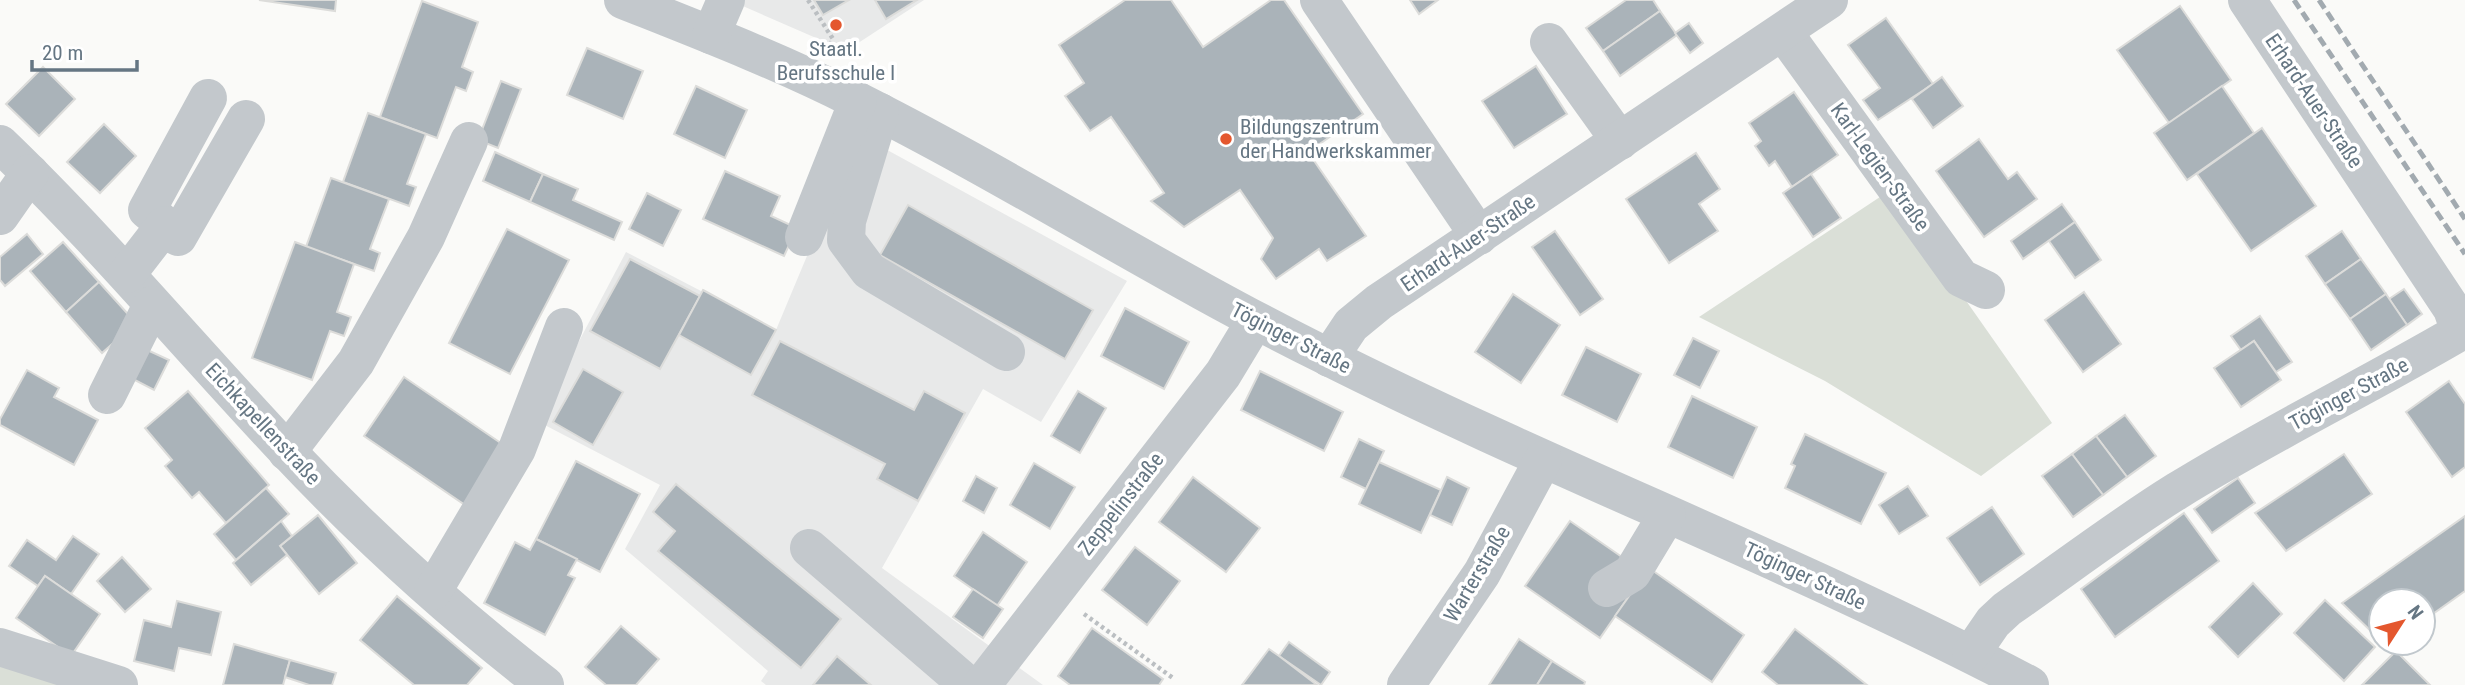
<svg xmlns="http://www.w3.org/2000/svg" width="2465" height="685" viewBox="0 0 2465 685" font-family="'Roboto Condensed',sans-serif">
	<rect width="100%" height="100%" fill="#fafaf8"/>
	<g fill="#e8e9e9">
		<path d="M729,0h195l-78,51z"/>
		<path d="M858,134l269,147 -86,141 -58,-33 -101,179 161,117h-277l-5,-4 7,-10 -143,-122 35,-64 -123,-64 89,-169 150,78z"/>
	</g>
	<g fill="#dadfd7">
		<path d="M1889,191l163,232 -71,53 -156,-95 -126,-64z"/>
		<path d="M0,664l72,21h-72z"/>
	</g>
	<g fill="#aab3b9" stroke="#dcdcda" stroke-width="2">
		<path d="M259,0h77l-1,11z"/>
		<path d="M814,0h35l-26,15z"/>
		<path d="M875,0h42l-31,19z"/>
		<path d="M1125,0h46l32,47 68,-47h13l79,114 -55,38 58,84 -39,25 -8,-12 -43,30 -15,-20 12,-21 -33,-48 -56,37 -33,-26 13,-8 -53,-76 -21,14 -25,-35 19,-13 -25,-38z"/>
		<path d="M1410,0h28l-19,14z"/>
		<path d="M1626,0h27l7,11 -57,40 -17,-23z"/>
		<path d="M422,1l56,21 -16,45 11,5 -7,19 -10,-4 -19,51 -57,-21z"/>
		<path d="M2180,6l51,74 -62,43 -52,-73z"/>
		<path d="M1660,11l17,24 -57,41 -17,-25z"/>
		<path d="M1886,18l47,66 -55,36 -15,-20 17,-12 -32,-43z"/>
		<path d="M1689,23l14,20 -13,10 -15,-20z"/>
		<path d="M587,48l56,23 -20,48 -56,-24z"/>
		<path d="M1536,66l31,48 -53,34 -32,-47z"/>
		<path d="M43,67l32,32 -36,37 -33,-32z"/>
		<path d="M1942,77l21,29 -30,22 -21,-29z"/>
		<path d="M501,81l20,8 -23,59 -20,-8z"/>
		<path d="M696,86l51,24 -22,48 -51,-24z"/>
		<path d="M2222,86l32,47 -67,47 -33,-47z"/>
		<path d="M1794,92l44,63 -46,32 -17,-26 -6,5 -14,-20 6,-5 -12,-18z"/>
		<path d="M368,113l58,21 -19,50 9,3 -7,19 -66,-24z"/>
		<path d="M104,124l32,32 -36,37 -33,-31z"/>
		<path d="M2262,128l54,78 -65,45 -54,-77z"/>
		<path d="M1979,139l29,40 9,-7 20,27 -53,38 -48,-66z"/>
		<path d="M495,152l48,22 -13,28 -47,-21z"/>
		<path d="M1696,153l24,36 -21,15 19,27 -49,32 -43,-64z"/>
		<path d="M725,171l55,25 -9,20 26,12 -13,28 -81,-37z"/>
		<path d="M543,174l35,15 -5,11 49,22 -8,18 -84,-38z"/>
		<path d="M1811,174l30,44 -28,19 -30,-44z"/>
		<path d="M331,178l58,21 -19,50 10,4 -6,18 -68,-24z"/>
		<path d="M647,193l34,17 -18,36 -34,-17z"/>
		<path d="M2062,204l13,18 -52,37 -12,-18z"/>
		<path d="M908,205l185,105 -28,49 -185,-104z"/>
		<path d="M2075,222l26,38 -26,18 -26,-37z"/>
		<path d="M507,229l62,31 -59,114 -61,-31z"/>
		<path d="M1555,231l48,68 -23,16 -48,-68z"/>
		<path d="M2342,231l19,28 -36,25 -19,-28z"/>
		<path d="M27,234l16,20 -38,32 -5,-6v-23z"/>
		<path d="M63,242l36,40 -33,30 -36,-41z"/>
		<path d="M295,242l59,22 -17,48 14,5 -7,19 -14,-5 -18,49 -60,-22z"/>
		<path d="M630,259l70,37 -40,73 -70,-38z"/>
		<path d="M2361,259l25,35 -36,25 -25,-35z"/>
		<path d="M99,282l37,41 -34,30 -36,-41z"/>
		<path d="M2404,289l18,25 -15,11 -18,-26z"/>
		<path d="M703,290l73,40 -25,45 -72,-40z"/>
		<path d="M2084,292l37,52 -38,28 -38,-52z"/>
		<path d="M1513,294l47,31 -39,58 -46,-31z"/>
		<path d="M2386,294l21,31 -36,25 -21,-31z"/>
		<path d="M1125,308l64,34 -25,47 -63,-33z"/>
		<path d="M2260,316l32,46 -16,10 -22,-31 -13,9 -10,-14z"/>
		<path d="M1693,338l26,13 -19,37 -26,-13z"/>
		<path d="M780,341l134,69 10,-19 41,22 -47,88 -41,-22 8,-15 -133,-69z"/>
		<path d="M2254,341l27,39 -40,27 -27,-39z"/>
		<path d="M1586,347l55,27 -24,48 -55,-27z"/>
		<path d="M143,348l26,12 -15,30 -25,-13z"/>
		<path d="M583,369l40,23 -30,53 -40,-23z"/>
		<path d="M27,370l32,18 -5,9 44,23 -24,45 -74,-40v-6z"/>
		<path d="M1260,371l83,41 -19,39 -83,-41z"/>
		<path d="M404,377l104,71 -40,59 -104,-71z"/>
		<path d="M2449,381l16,23v63l-13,10 -46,-65z"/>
		<path d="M188,391l81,94 -43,38 -27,-31 -7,6 -27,-32 7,-6 -27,-32z"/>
		<path d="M1078,391l28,17 -26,45 -29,-17z"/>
		<path d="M1692,396l65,31 -24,51 -65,-31z"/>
		<path d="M2125,415l31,41 -29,21 -31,-41z"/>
		<path d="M1805,434l81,39 -25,51 -76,-36 10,-22 -4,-2z"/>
		<path d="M2096,436l31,41 -24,18 -31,-41z"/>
		<path d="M1359,439l25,12 -18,38 -25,-12z"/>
		<path d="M2072,454l31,41 -30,22 -31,-41z"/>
		<path d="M2344,454l28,40 -86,57 -31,-38z"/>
		<path d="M576,461l64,33 -40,78 -64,-33z"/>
		<path d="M1379,462l62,28 -20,43 -62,-29z"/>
		<path d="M1034,463l41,24 -25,42 -40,-24z"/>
		<path d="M976,476l21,12 -13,25 -21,-12z"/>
		<path d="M1193,477l67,51 -34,44 -67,-50z"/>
		<path d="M1447,477l22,11 -17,37 -22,-10z"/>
		<path d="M2238,478l17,25 -43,30 -18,-24z"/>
		<path d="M676,484l165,135 -40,49 -143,-117 17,-20 -22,-19z"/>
		<path d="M1908,486l20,30 -29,18 -20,-29z"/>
		<path d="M266,488l23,26 -53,46 -22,-26z"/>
		<path d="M1992,507l32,47 -44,31 -33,-47z"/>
		<path d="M2184,513l35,48 -104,76 -34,-48z"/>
		<path d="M318,515l39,48 -38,31 -39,-48z"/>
		<path d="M2465,516v75l-42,30v-20h-42v40l-39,-38z"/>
		<path d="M281,521l11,15 -12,10 7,9 -36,30 -18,-22z"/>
		<path d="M1570,521l75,52 -45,65 -75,-52z"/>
		<path d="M983,532l44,30 -30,44 -43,-30z"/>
		<path d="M73,536l26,18 -28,40 -26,-18 -7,10 -29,-20 18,-26 29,20z"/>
		<path d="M536,539l41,20 -9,16 7,3 -30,57 -61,-32 31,-61 15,8z"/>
		<path d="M1135,547l45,34 -33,44 -45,-35z"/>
		<path d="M122,557l29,32 -26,23 -28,-31z"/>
		<path d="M1649,568l95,67 -32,47 -97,-66z"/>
		<path d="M45,576l55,38 -29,42 -55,-38z"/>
		<path d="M2253,583l29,31 -44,43 -29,-30z"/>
		<path d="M973,589l30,20 -20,29 -30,-21z"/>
		<path d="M397,596l85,72 -15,17h-53l-54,-45z"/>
		<path d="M2325,600l50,47 -31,34 -50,-48z"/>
		<path d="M177,601l44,11 -10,43 -32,-7 -5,23 -40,-10 10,-41 27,7z"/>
		<path d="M621,626l38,33 -23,26h-30l-21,-18z"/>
		<path d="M1092,628l71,51 -4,6h-89l-12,-9z"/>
		<path d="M1795,629l43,33 29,23h-89l-16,-13z"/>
		<path d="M1519,639l33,22 -15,24h-48z"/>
		<path d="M1289,642l41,30 -9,13 -42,-29z"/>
		<path d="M234,644l56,16 -7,25h-60z"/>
		<path d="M1269,649l10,7 38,29h-75z"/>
		<path d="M2396,651l34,34h-68z"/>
		<path d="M837,656l34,29h-58z"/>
		<path d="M290,660l46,13 -4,12h-23l-24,-8z"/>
		<path d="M1552,661l33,21 -1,3h-47z"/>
	</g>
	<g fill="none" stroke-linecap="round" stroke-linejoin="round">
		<g stroke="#bbbfc2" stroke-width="4.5" stroke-dasharray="3.5 3.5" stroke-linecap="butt">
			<path d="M808,0l25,39 -4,8"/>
			<path d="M1084,614l89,64"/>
		</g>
		<g stroke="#c3c8cc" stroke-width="38">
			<path d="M623,0c78,31 156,61 231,99 160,80 310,177 470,256 232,117 476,209 706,330"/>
			<path d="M1319,0l160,236"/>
			<path d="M1784,33l177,245 25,12"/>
			<path d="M711,35l15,-35"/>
			<path d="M1549,42l71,99"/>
			<path d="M880,112l-33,109 -1,19 23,31 137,81"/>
			<path d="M0,144c101,97 190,204 286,306 80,85 167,164 259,235"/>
			<path d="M0,216l30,-43"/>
			<path d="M165,225l-18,-15 61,-112"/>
			<path d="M804,237l54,-136"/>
			<path d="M127,274l38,-49 13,12 68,-118"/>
			<path d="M1329,358l22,-33 28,-23 450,-302"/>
			<path d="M107,395l45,-90"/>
			<path d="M287,452l69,-90 70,-125 43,-96"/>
			<path d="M809,548l159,137"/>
			<path d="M1607,588l25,-15 35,-58"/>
			<path d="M433,591l84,-142 47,-122"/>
			<path d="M0,647l119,38"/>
			<path d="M1971,654l22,-32 14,-13c56,-39 112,-82 170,-118 92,-57 189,-104 283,-159l-8,-23 -205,-309"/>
			<path d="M982,685l241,-311 32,-53"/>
			<path d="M1406,685l76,-112 61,-113"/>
		</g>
		<g stroke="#a2aab0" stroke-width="5" stroke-dasharray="10 5" stroke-linecap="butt">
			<path d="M2294,0l171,254"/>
			<path d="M2319,0l146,219"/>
		</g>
	</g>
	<g fill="#e4572e" stroke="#fff" stroke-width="2.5">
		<circle cx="836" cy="25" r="7"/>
		<circle cx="1226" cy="139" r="7"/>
	</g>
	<g text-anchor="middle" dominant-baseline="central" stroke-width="7" stroke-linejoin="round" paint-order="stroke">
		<g font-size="21" fill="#657683" stroke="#fff">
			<text x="836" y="49">Staatl.<tspan x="836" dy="24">Berufsschule I</tspan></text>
			<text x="1240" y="127" text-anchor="start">Bildungszentrum<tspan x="1240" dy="24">der Handwerkskammer</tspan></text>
		</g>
		<g font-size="21" fill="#657683" stroke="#fff">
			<text transform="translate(2314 101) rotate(56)">Erhard-Auer-Straße</text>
			<text transform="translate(1880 167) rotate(54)">Karl-Legien-Straße</text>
			<text transform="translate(1468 243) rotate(-34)">Erhard-Auer-Straße</text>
			<text transform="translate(1291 338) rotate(27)">Töginger Straße</text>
			<text transform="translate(2349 394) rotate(-28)">Töginger Straße</text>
			<text transform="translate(263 424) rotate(47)">Eichkapellenstraße</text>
			<text transform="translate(1121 504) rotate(-52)">Zeppelinstraße</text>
			<text transform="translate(1477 574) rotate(-59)">Warterstraße</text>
			<text transform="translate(1805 576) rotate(25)">Töginger Straße</text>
		</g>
	</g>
	<g transform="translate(2402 622) rotate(54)"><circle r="33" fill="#ffffff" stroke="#c1c8cd" stroke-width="2"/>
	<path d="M0-5L12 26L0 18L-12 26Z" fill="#e4572e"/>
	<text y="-10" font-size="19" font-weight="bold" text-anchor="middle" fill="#657683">N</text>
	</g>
	<path d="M32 60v10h105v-10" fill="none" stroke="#657683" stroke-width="3.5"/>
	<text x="42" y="60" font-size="21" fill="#657683" stroke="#ffffff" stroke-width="5" paint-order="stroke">20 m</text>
</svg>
